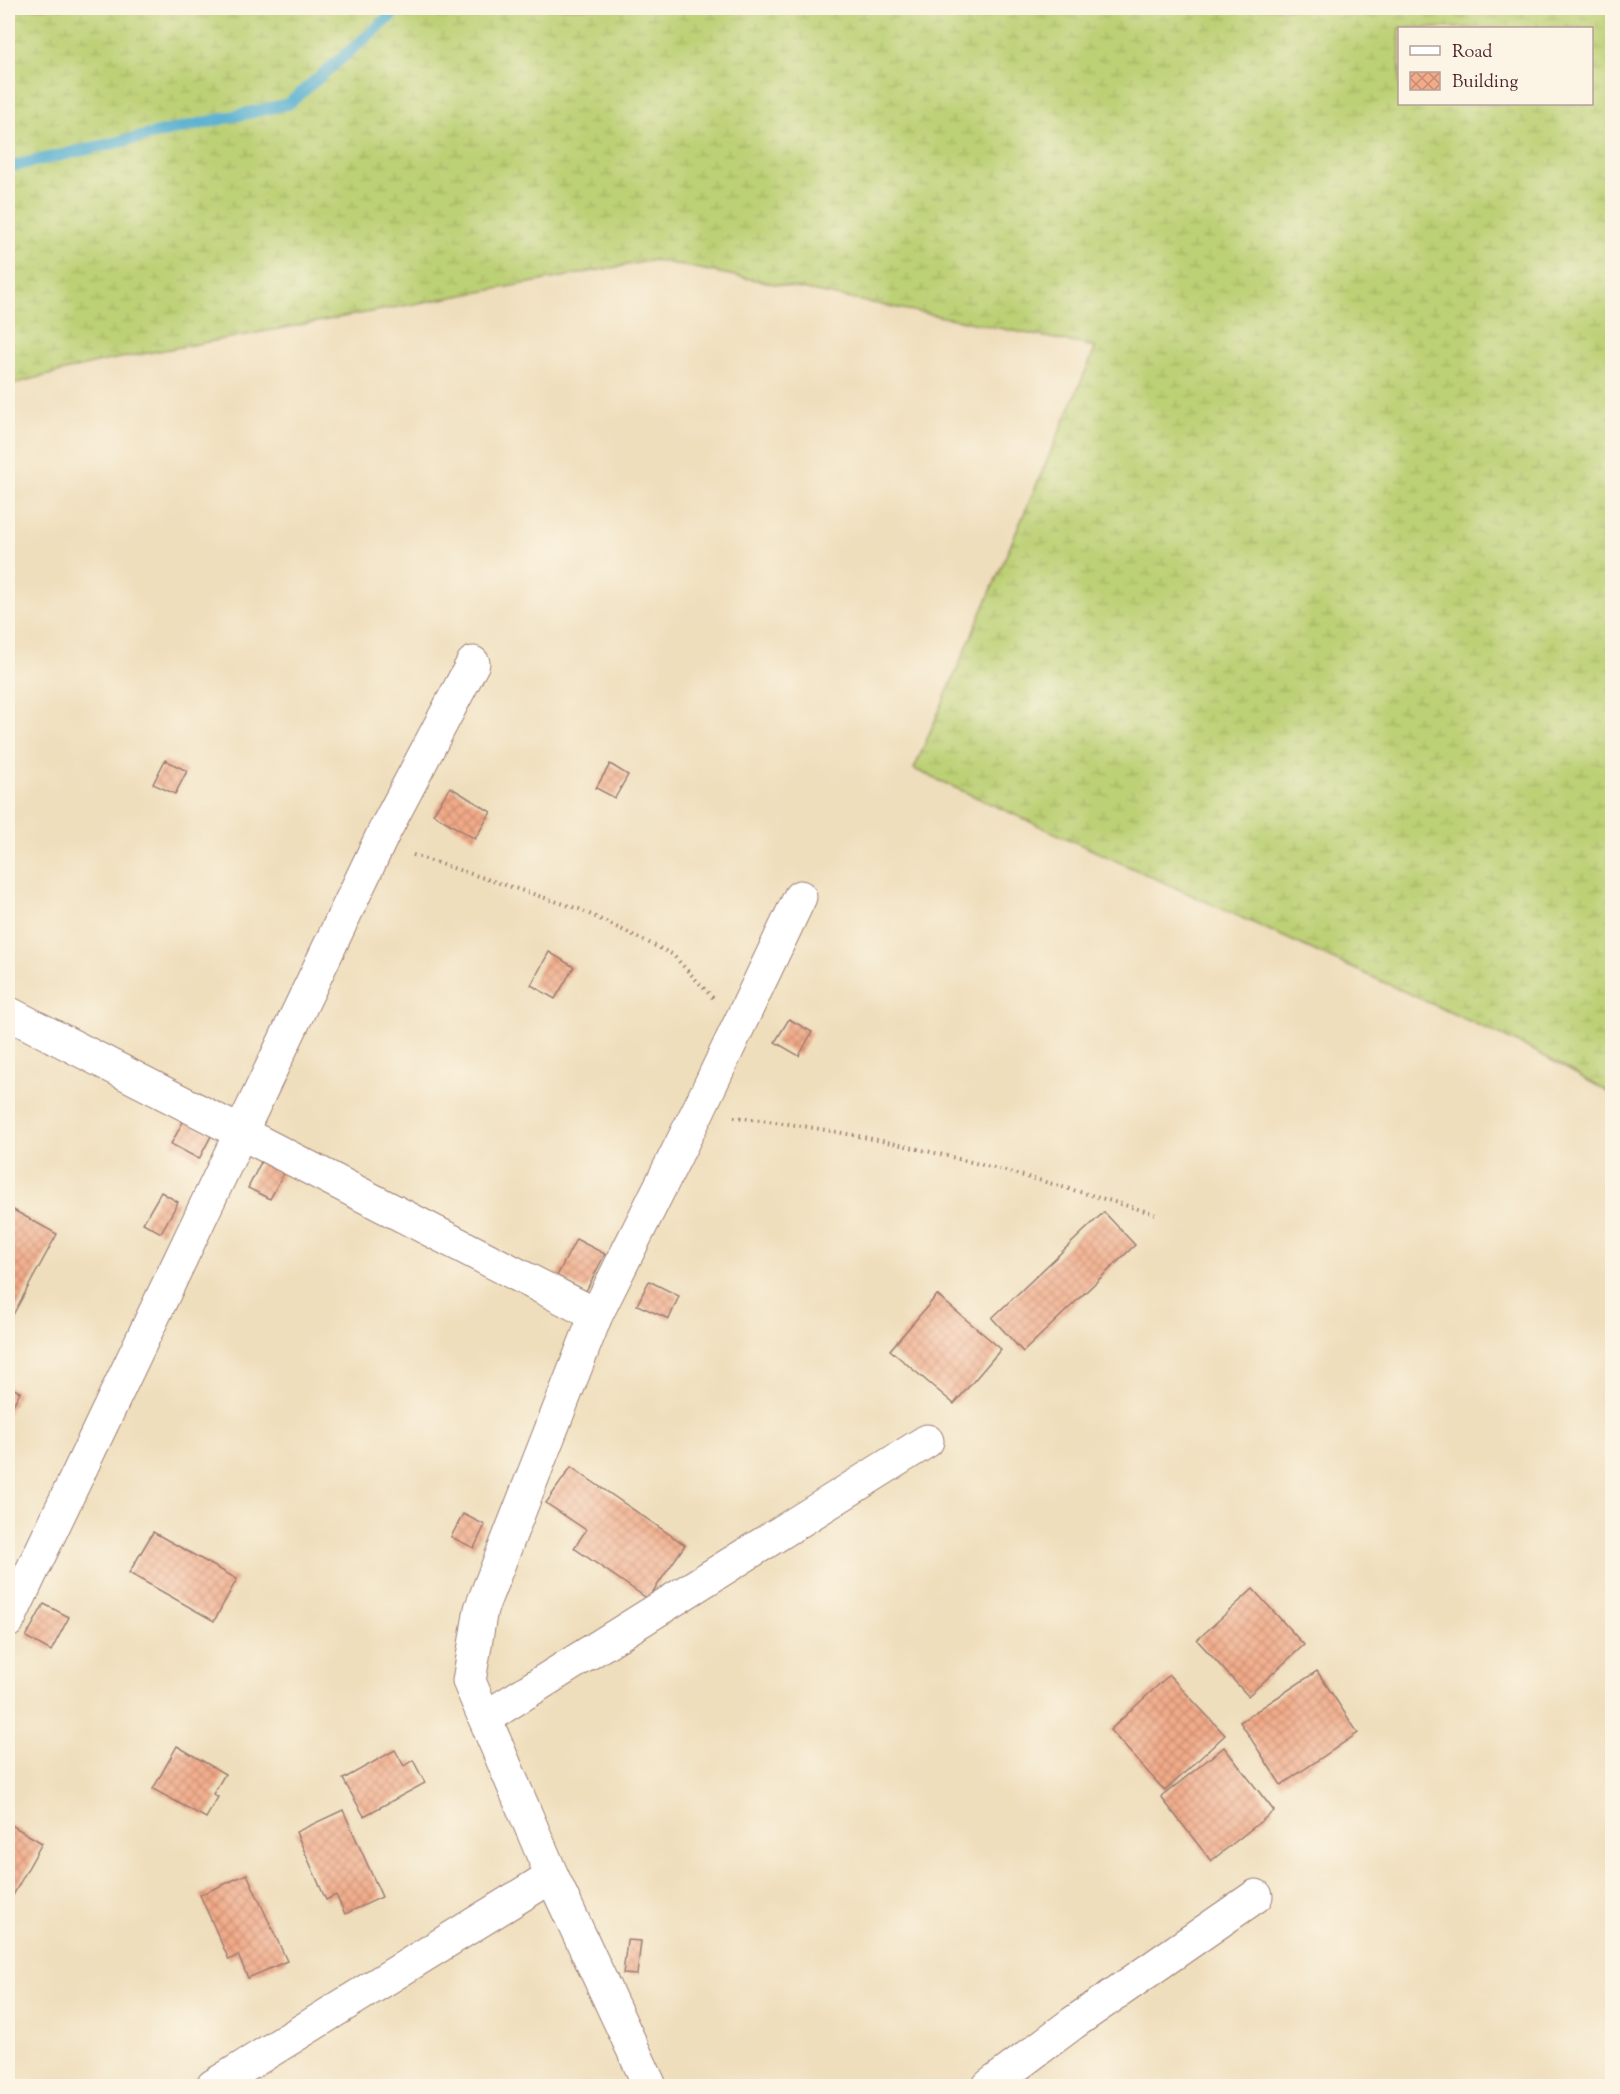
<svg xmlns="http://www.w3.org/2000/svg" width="1620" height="2094" viewBox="0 0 1620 2094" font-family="'Sorts Mill Goudy',serif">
	<defs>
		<pattern id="wetland-marsh" width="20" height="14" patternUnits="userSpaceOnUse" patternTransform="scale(1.5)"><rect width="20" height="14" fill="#bcd074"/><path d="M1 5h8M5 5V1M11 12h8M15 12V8" fill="none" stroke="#a3b265"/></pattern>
		<pattern id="building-cross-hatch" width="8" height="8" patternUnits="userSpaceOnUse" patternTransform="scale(1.5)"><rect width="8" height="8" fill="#f2ab89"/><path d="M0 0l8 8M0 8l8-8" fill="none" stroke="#c68b70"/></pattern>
	</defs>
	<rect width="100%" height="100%" fill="#fcf5e5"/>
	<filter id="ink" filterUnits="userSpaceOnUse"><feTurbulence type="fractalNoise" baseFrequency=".0167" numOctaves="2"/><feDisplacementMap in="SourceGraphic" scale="12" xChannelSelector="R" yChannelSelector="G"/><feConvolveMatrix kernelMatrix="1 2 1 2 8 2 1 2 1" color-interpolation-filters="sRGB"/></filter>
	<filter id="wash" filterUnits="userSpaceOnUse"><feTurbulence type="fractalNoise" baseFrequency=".008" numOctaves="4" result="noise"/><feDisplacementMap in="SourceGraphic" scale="24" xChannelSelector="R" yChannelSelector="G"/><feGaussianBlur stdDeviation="1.35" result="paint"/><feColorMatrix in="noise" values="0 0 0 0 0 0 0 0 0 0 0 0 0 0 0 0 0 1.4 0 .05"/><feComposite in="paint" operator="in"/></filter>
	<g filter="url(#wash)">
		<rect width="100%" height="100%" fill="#efdebc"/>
		<path fill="url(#wetland-marsh)" stroke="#837850" stroke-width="1.5" fill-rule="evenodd" d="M8,8h1604v1086l-79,-44 -619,-281 182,-422 -442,-87 -550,101 -96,24zM1400,28h192v76h-192z"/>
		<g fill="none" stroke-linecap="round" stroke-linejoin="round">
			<path stroke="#51adcf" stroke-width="12" d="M8,167l280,-63 112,-96"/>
		</g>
		<g id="blocks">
			<g fill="url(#building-cross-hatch)">
				<path d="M165,760l22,11 -12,23 -22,-10z"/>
				<path d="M610,764l18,11 -13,23 -19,-10z"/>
				<path d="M450,787l41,25 -16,27 -42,-25z"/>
				<path d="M549,952l25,15 -19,32 -24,-14z"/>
				<path d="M789,1019l23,13 -13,24 -24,-14z"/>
				<path d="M184,1120l28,14 -13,25 -28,-15z"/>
				<path d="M262,1160l23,11 -15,28 -22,-11z"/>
				<path d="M161,1192l17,10 -17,31 -18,-10z"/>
				<path d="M8,1207l49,27 -49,90z"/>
				<path d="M1104,1212l31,33 -112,107 -31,-34z"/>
				<path d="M576,1239l29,15 -19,37 -29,-15z"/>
				<path d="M649,1281l30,15 -10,23 -32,-14z"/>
				<path d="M937,1295l64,54 -47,55 -64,-54z"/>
				<path d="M8,1386l12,6 -12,22z"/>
				<path d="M571,1467l114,78 -37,54 -74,-51 12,-18 -40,-27z"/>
				<path d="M463,1514l22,11 -11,23 -23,-11z"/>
				<path d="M153,1532l84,47 -23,42 -85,-48z"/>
				<path d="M1253,1589l51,56 -56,51 -51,-56z"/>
				<path d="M44,1604l25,13 -18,34 -25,-14z"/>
				<path d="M1317,1671l41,62 -77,52 -41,-63z"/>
				<path d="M1169,1675l56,60 -60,56 -55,-61z"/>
				<path d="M177,1746l48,28 -12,20 5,3 -12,21 -53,-29z"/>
				<path d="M1224,1747l50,64 -63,50 -50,-64z"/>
				<path d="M395,1750l9,16 9,-6 12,23 -61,33 -21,-37z"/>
				<path d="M343,1810l39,87 -37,17 -9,-19 -10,5 -30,-68z"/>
				<path d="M8,1823l34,20 -31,56 -3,-2z"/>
				<path d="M247,1874l40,87 -39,17 -10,-23 -9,5 -29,-65z"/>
				<path d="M627,1940l14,1 -4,34 -14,-1z"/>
			</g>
		</g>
	</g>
	<g filter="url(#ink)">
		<use href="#blocks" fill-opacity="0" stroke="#9c7e74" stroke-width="1.5"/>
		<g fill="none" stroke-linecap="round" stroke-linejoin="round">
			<defs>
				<g id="minor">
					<path d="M8,1013l588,302"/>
					<path d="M8,1621l376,-789 89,-169"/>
					<path d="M485,1718l442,-277"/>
					<path d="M213,2086l339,-210"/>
					<path d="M650,2086l-98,-210 -83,-195 12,-72 115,-294 101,-202 103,-216"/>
					<path d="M989,2086l84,-63 183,-127"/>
				</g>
			</defs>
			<use href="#minor" stroke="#9c7e74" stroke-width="35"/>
			<g stroke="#9c7e74" stroke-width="4" stroke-dasharray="1.5 4.5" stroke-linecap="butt">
				<path d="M413,855l166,54 93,45 41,44"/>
				<path d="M734,1117c143,15 283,56 421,97"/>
			</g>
			<use href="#minor" stroke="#fff" stroke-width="33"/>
		</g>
	</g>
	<rect width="1620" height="2094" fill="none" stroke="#fcf5e5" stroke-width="30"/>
	<rect x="1398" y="27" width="195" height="78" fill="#fcf5e5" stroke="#b59f9b" stroke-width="1.5"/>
	<rect x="1410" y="46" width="30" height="9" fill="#ffffff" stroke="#b59f9b" stroke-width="1.5"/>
	<text x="1452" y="57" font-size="18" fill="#4a1f2b">Road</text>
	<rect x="1410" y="72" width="30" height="18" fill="url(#building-cross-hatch)" stroke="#b59f9b" stroke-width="1.5"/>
	<text x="1452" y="87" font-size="18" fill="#4a1f2b">Building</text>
</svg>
